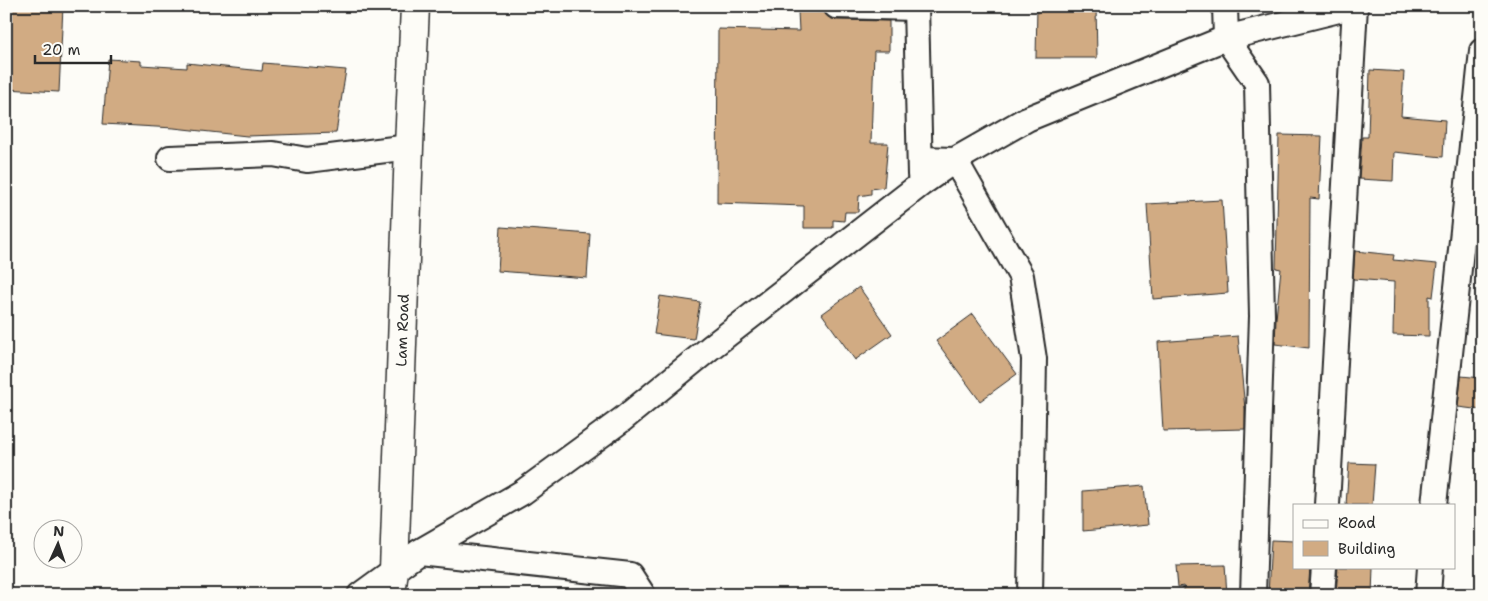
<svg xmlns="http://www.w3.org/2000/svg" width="1488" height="601" viewBox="0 0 1488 601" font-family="'Shantell Sans',sans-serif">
	<rect width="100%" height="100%" fill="#fdfcf7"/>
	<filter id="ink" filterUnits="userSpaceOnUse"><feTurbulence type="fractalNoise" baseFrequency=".02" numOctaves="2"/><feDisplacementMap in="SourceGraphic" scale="10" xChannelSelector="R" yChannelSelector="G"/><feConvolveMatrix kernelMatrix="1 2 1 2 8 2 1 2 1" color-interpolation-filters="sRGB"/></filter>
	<g filter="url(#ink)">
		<g fill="#d1ab83" stroke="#2b2b2b">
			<path d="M6,6h57l-4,86 -53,-3z"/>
			<path d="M1037,6h59l1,52h-61z"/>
			<path d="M798,11l26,1 4,5 8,3 53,1v30h-15l-3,92h17l-4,44 -13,2v5l-12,2 -1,16h-13l-1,9 -11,-1v8h-29v-22l-87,-3 1,-174 81,2z"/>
			<path d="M108,59l33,2v4l46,3v-5l75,8 1,-8 83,7 -10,63 -89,3 -73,-8 -71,-4z"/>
			<path d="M1370,70l34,2 -3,44 44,4 -2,37 -49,-5 -1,29 -34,-2 3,-42h6z"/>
			<path d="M1279,135l43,1 -3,63 -9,-1 -1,150 -34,-4 1,-25 5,-50 -5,-1z"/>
			<path d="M1222,200l6,93 -75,6 -6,-95z"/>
			<path d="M501,227l89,7 -3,44 -89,-7z"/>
			<path d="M1355,251l39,4 -1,5 44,4 -4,33 -4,-1v40l-36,-1 1,-53 -41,-3z"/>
			<path d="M859,287l33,47 -37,26 -33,-46z"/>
			<path d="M660,296l40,6 -6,37 -40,-5z"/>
			<path d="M973,314l44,60 -37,27 -44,-60z"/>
			<path d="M1238,336l7,73v20l-82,2 -5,-89z"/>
			<path d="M1461,376l21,2v32l-24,-3z"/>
			<path d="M1349,463l26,1 -3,41h-26z"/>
			<path d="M1144,486l4,39 -65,6v-40z"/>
			<path d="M1271,540l23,1v26h16l-2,28h-40z"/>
			<path d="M1225,565l2,30h-43v-9l-6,1 -2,-21z"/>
			<path d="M1338,567h35l-1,28h-36z"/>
		</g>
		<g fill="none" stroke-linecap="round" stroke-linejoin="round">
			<defs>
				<g id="street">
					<path d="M836,6l80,2"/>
					<path d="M916,6l4,169"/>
					<path d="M1225,6l1,32 31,45 5,233 -9,279"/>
					<path d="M170,158l103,-4 34,6 102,-13"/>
					<path d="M920,159l35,1 66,116 13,83 -4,236"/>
					<path d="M1327,505l28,-499"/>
					<path d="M1434,505l48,-454"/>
					<path d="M419,552l211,23 13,20"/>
					<path d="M360,595l59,-43 104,-60 100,-73 87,-71 211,-164 34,-24 72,-41 199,-81 129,-32"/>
					<path d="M1322,595l2,-28"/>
					<path d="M1428,595l2,-28"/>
				</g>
				<g id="secondary">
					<path id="s1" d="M391,595l3,-25 15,-423 6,-141"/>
				</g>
			</defs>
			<use href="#street" stroke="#2b2b2b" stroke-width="28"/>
			<use href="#secondary" stroke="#2b2b2b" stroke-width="31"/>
			<use href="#street" stroke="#fdfcf7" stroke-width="24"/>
			<use href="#secondary" stroke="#fdfcf7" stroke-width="28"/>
		</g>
	</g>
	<g text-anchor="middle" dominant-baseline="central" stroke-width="5" stroke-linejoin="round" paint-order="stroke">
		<g font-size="15" fill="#2b2b2b" stroke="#fdfcf7">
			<text stroke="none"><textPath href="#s1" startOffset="265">Lam Road</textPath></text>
		</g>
	</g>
	<rect width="1488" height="601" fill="none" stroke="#fdfcf7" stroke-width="25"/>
	<rect x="12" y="12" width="1463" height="576" fill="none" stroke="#2b2b2b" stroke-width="2" filter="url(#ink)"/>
	<rect x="1293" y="504" width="162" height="65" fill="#fdfcf7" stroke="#a9a8a5"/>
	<rect x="1303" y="520" width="25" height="8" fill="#fdfcf7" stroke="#a9a8a5"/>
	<text x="1338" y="528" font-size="15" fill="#2b2b2b">Road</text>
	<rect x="1303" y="541" width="25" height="15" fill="#d1ab83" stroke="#a9a8a5"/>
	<text x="1338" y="554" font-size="15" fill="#2b2b2b">Building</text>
	<g transform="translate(58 544) rotate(3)"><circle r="24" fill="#fdfcf7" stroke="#a9a8a5"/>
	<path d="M0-4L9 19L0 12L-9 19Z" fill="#2b2b2b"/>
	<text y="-8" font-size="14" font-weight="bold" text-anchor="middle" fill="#2b2b2b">N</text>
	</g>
	<path d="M35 55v8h76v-8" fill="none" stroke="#2b2b2b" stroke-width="2.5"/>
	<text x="42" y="55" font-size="15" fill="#2b2b2b" stroke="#fdfcf7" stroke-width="4" paint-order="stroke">20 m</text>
</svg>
